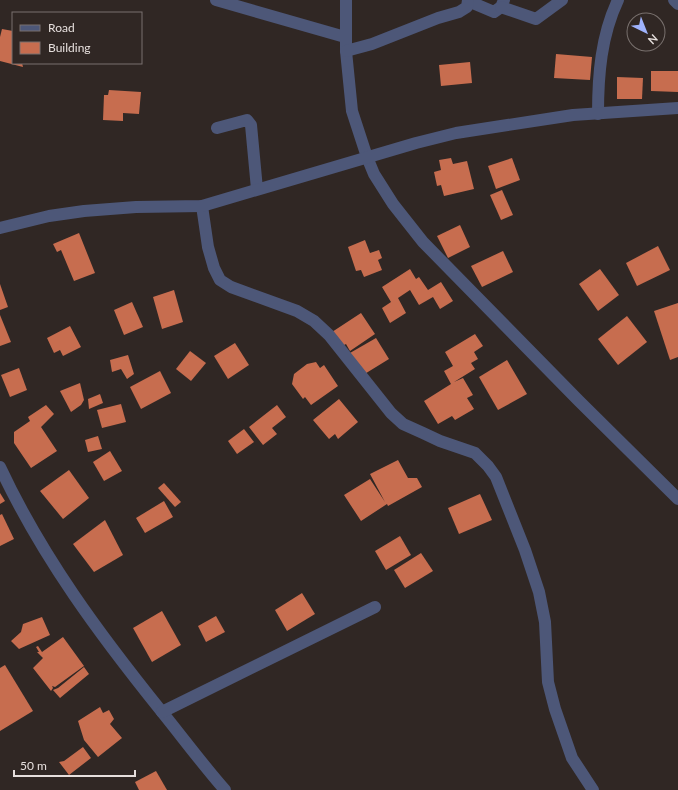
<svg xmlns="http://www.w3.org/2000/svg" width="678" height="790" viewBox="0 0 678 790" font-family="Lato,sans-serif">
	<rect width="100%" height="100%" fill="#302724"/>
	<g fill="#c76d4f">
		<path d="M2,29l11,2v32h9l1,4 -23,-6v-24z"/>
		<path d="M556,54l36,3 -2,23 -36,-2z"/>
		<path d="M470,62l2,21 -31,3 -2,-21z"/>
		<path d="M651,71h27v21l-27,-1z"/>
		<path d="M617,77l26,1 -1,21h-25z"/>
		<path d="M109,90l32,2 -2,22 -16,-1v8l-20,-1 1,-25h4z"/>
		<path d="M451,158l2,6 14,-3 7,28 -30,7 -3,-11 -4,1 -3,-14 7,-2 -2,-10z"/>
		<path d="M512,158l8,22 -24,9 -8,-23z"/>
		<path d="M502,190l11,25 -12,5 -11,-25z"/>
		<path d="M460,225l10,22 -22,11 -11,-22z"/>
		<path d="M79,233l16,40 -21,8 -13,-31 -4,2 -4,-8z"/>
		<path d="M365,240l5,13 9,-3 3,8 -4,2 4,10 -18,7 -3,-7 -5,1 -8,-24z"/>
		<path d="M658,246l12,24 -33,16 -11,-23z"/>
		<path d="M503,251l10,21 -31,15 -11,-21z"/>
		<path d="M410,269l6,10 3,-2 9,13 13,-8 12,19 -13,8 -7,-12 -14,8 -9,-15 -12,8 8,15 -16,10 -8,-15 9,-6 -9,-15z"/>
		<path d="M600,269l19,26 -21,16 -19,-27z"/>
		<path d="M0,284l8,23 -8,3z"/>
		<path d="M174,290l9,32 -21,7 -9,-32z"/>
		<path d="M132,302l11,25 -19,8 -10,-25z"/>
		<path d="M678,303v54l-8,3 -16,-49z"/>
		<path d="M361,313l14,21 -25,17 -4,-7 -4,2 -10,-14z"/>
		<path d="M0,315l11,27 -11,4z"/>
		<path d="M627,316l20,26 -29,23 -20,-26z"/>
		<path d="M70,326l11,21 -18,9 -3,-6 -6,3 -7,-15z"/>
		<path d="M475,334l8,12 -9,6 4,7 -7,4 4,6 -21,13 9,-4 10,17 -6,3 7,11 -19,11 -3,-4 -14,8 -14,-23 27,-17 -7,-13 9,-5 -8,-14z"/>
		<path d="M376,338l13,21 -26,16 -13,-22z"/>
		<path d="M235,343l14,22 -21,14 -14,-23z"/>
		<path d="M190,351l16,12 -15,18 -15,-12z"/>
		<path d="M128,355l6,19 -7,5 -6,-10 -9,3 -2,-12z"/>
		<path d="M507,360l20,34 -29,16 -19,-33z"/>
		<path d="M316,362l4,6 4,-3 14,21 -27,19 -6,-8 -2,2 -11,-15 2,-10 13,-10z"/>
		<path d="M19,368l8,22 -17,7 -9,-22z"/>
		<path d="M160,371l11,22 -30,16 -11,-22z"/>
		<path d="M80,383l4,17 -3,5 -10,7 -11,-21z"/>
		<path d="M100,394l3,9 -14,6 -1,-10z"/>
		<path d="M339,399l19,23 -20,17 -3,-5 -6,5 -16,-19z"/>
		<path d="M121,404l5,18 -24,6 -5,-18z"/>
		<path d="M46,405l8,9 -13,13 16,24 -26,17 -17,-25v-11l16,-11 -2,-4z"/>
		<path d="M277,405l9,12 -14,11 5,6 -14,11 -14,-18z"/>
		<path d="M244,429l10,13 -17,12 -9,-13z"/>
		<path d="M98,436l4,13 -14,3 -3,-12z"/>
		<path d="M110,451l12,20 -18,10 -11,-19z"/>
		<path d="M398,460l10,18h9l5,9 -34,19 -1,-2 -26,17 -17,-26 26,-16 15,23 -15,-28z"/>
		<path d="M69,470l20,28 -26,21 -23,-28z"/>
		<path d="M164,483l17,19 -6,5 -17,-19z"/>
		<path d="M0,493l5,8 -5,3z"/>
		<path d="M480,494l12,26 -33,14 -11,-26z"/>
		<path d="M164,501l9,16 -28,16 -9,-15z"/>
		<path d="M2,514l12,25 -14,7v-31z"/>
		<path d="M105,520l18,35 -29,17 -21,-28z"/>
		<path d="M400,536l11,19 -25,15 -11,-19z"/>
		<path d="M421,553l12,18 -28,17 -11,-18z"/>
		<path d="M302,593l13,21 -28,17 -12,-21z"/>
		<path d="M162,611l19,34 -29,17 -19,-34z"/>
		<path d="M216,616l9,16 -19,10 -8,-16z"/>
		<path d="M42,617l8,18 -31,14 -8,-8 10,-9 2,-8z"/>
		<path d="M63,637l21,29 -29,21 -3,-1 1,2 -2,3 -18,-23 10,-10 -6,-6h2l-3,-5 2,-1 4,6z"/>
		<path d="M5,665l28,46 -33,20v-63z"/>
		<path d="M84,667l5,7 -29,24 -7,-8 5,-2z"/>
		<path d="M100,707l3,6 6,-3 5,9 -4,5 12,14 -24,19 -14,-17 -6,-19z"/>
		<path d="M83,747l8,11 -22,17 -10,-13 5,-1z"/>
		<path d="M156,771l11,19h-28l-4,-8z"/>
	</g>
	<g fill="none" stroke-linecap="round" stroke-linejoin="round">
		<g stroke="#4d5778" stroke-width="12">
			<path d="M216,0l129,37"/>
			<path d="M346,0v51l6,60 15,46 7,17 19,30 30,38 156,159 99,98"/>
			<path d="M674,0l4,4"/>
			<path d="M468,1l26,11 7,-5 3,-7"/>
			<path d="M501,7l35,12 26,-19"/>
			<path d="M346,51l26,-7 66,-26 21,-6 8,-5 1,-7"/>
			<path d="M598,114c0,-39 3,-78 20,-114"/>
			<path d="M217,128l30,-8 4,5 6,64"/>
			<path d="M202,206l6,41 6,21 6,12 11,7 66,24 17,10 15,14 62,78 12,11 20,9 17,8 35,12 13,13 8,11 29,73 14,42 6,30 3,60 7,27 17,49 21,32"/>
			<path d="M0,228l49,-12 35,-5 52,-4 66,-1 214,-63 40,-10 117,-18 105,-7"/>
			<path d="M0,467c42,90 100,168 162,245 21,26 41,53 63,78"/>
			<path d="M162,712l213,-105"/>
		</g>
	</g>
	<rect x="12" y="12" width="130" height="52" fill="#302724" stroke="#79716e"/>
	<rect x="20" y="25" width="20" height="6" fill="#4d5778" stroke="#79716e"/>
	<text x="48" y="32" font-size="12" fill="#e6dfdd">Road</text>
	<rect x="20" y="42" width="20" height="12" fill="#c76d4f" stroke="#79716e"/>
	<text x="48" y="52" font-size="12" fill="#e6dfdd">Building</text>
	<g transform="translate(646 32) rotate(137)"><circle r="19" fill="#302724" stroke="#79716e"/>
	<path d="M0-3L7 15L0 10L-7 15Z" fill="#9fb3fd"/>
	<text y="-6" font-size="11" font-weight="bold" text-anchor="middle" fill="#e6dfdd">N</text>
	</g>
	<path d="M14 770v6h121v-6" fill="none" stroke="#e6dfdd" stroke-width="2"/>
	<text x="20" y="770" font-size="12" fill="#e6dfdd" stroke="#302724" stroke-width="3" paint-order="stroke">50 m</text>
</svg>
